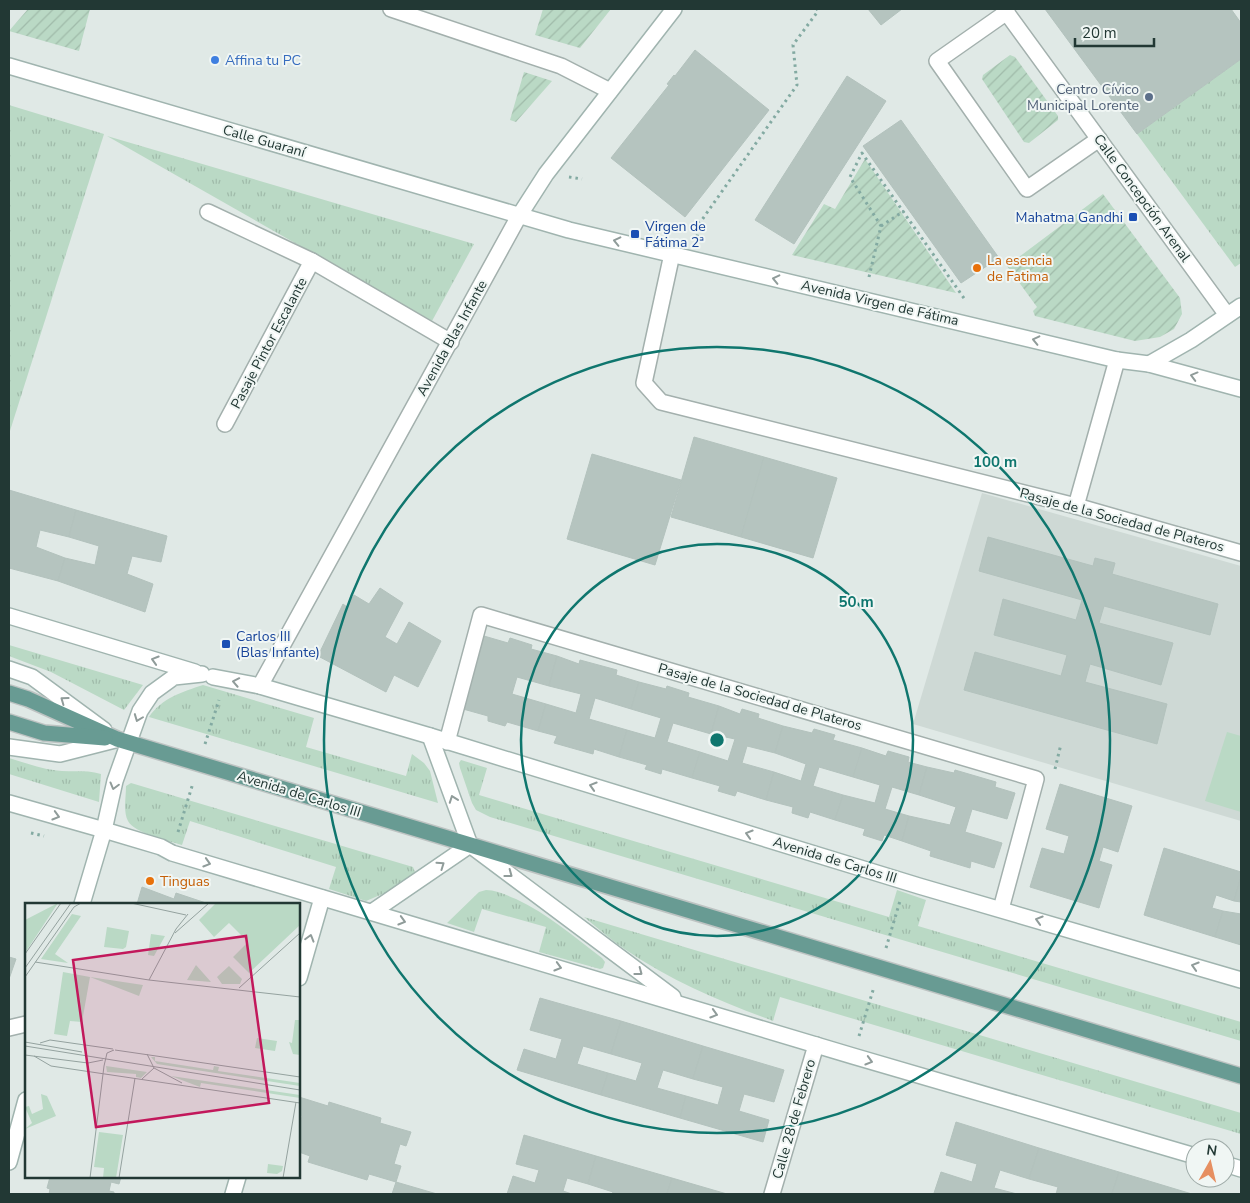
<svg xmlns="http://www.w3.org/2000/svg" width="1250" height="1203" viewBox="0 0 1250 1203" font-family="'Nunito Sans',sans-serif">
	<defs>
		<pattern id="grass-tufts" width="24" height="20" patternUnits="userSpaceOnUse" patternTransform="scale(1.25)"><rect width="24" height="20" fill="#bad9c5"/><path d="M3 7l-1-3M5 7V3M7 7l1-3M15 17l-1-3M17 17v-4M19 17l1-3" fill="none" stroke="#a0bbaa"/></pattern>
		<pattern id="garden-furrows" width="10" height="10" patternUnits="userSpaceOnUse" patternTransform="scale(1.25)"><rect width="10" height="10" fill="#bad9c5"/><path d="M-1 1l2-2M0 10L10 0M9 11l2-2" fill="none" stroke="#a0bbaa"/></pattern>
	</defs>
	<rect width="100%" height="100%" fill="#e0e9e6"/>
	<path fill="#ced9d5" d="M982,493l259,73v255l-328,-97z"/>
	<g fill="url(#grass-tufts)">
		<path d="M1241,59v204l-6,4 -98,-133z"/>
		<path d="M9,105l95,29 -95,300z"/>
		<path d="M107,136l367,108 -42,77z"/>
		<path d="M9,645l134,40 -19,25 -73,-38 -42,-16z"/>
		<path d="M203,685l111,33 -8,29 100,29 6,-22 12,9 6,8 8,32 -289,-86c13,-19 33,-25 54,-32z"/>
		<path d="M9,758c17,5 35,12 53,13 14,1 26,-1 39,3l-2,28 -90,-28z"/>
		<path d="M461,760l26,8 -8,27 410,122 8,-27 29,10 -8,26 323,96v19l-751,-224 -14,-7 -4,-7 -12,-35 -1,-5z"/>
		<path d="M131,783l282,84 2,5 -23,18 -26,11 -37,-12 7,-22 -146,-46 -8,24c-13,-4 -48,-12 -54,-24 -5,-9 -2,-24 -2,-35z"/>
		<path d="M486,890c10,0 20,5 30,9 32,15 58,38 86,59l3,4 -2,6 -3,1 -61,-17 7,-25 -64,-18 -8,23 -27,-9 32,-31z"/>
		<path d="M584,917l657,196v21l-461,-137 -7,24c-51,-19 -102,-40 -147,-71 -15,-10 -28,-22 -42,-33z"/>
	</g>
	<g fill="url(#garden-furrows)">
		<path d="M28,9h62l-11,42 -70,-20z"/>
		<path d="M543,9h68l-31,39 -45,-13z"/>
		<path d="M1010,55l5,2 43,59v4l-29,23 -5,-1 -42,-63 1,-4z"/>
		<path d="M524,72l28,9 -36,41 -6,-2z"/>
		<path d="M865,159l91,134 -164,-38 32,-51 11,5z"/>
		<path d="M1103,194l77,104 2,16 -8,15 -14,8 -25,4 -100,-25 -2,-5 4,-4 -30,-41z"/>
	</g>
	<path fill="#bad9c5" d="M1227,732l14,4v76l-36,-11z"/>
	<g fill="#b5c4bf" stroke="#b3c2bd">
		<path d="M868,9h34l-21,16z"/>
		<path d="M1045,9h186l10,14v36l-104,75z"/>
		<path d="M695,50l74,60 -84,107 -74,-59 58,-73 -2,-1 7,-9 1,1z"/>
		<path d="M847,76l39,25 -92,143 -39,-24z"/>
		<path d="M901,120l98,138 -38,25 -98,-137z"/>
		<path d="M694,437l70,20 -23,80 -70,-20z"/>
		<path d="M592,454l89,26 -26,85 -88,-26z"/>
		<path d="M764,457l73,21 -24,80 -72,-21z"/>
		<path d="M9,490l67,20 -7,27 -29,-7 -4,17 29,11 -7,23 -49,-13z"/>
		<path d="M76,510l91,26 -6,26 -29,-6 -5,18 26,10 -8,28 -87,-31 7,-23 30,7 4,-19 -30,-9z"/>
		<path d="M988,537l105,29 2,-8 20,5 -3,11 106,30 -8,31 -106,-29 -5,17 74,20 -12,42 -71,-21 -5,18 82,22 -10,40 -193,-54 11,-38 86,24 6,-21 -73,-20 9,-36 73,21 6,-20 -103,-29z"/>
		<path d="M380,588l23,15 -18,34 12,7 12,-22 32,19 -23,46 -24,-12 -8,17 -68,-36 25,-52 4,3 7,-12 15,9z"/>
		<path d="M484,636l24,7 2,-5 22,7 -1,4 26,7 -8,30 -32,-9 -5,17 34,10 -8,27 -31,-9 -2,4 -17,-5v-5l-25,-7z"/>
		<path d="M557,656l22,8 1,-4 37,10 -1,5 23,7 -8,27 -36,-11 -6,21 38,11 -8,27 -25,-8 -1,5 -39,-11 3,-7 -19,-5 8,-27 30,9 5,-19 -32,-8z"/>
		<path d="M639,682l27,7 1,-3 22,7 -1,4 31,9 -8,28 -38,-11 -6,19 33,10 -8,26 -30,-9 -1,5 -16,-5 2,-4 -28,-8 8,-27 28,8 6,-20 -30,-9z"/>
		<path d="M719,706l21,8 2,-5 17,5 -1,4 25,8 -8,27 -28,-7 -5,17 32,9 -8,28 -29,-9 -2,5 -17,-5 2,-5 -28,-8 8,-26 28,9 7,-22 -24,-5z"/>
		<path d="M783,726l29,7 2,-4 21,6 -2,5 29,8 -9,29 -34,-10 -6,19 30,9 -8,25 -25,-8 -2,6 -16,-5 1,-6 -27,-7 8,-28 27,9 5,-17 -31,-11z"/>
		<path d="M862,748l24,8 2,-5 21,6 -1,5 19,5 -8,28 -27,-8 -7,22 24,7 -7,25 -18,-6 -2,6 -19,-6 2,-6 -30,-9 8,-25 32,8 5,-18 -27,-8z"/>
		<path d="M927,767l27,6 1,-3 41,12 -1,5 20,6 -8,26 -35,-10 -7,23 37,11 -8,25 -23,-7 -1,7 -40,-12 1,-5 -29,-10 7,-25 41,9 6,-18 -37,-12z"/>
		<path d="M1060,784l72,22 -14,46 -15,-5 -4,14 13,4 -13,43 -69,-21 12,-39 22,6 5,-18 -23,-7z"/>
		<path d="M1164,848l77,24v5l-7,24 -18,-6 -4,13 11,3 -8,26 -71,-22z"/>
		<path d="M1241,877v25l-7,-1z"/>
		<path d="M142,887l32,12 2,-6 33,11h-72z"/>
		<path d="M1223,911l18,3v31l-26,-8z"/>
		<path d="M9,957l7,2 -7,20z"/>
		<path d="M540,998l81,23 -10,33 -28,-8 -6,18 31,9 -7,22 -84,-25 7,-21 32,10 6,-20 -32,-9z"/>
		<path d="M621,1021l82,25 -10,33 -30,-9 -6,18 29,8 -6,22 -79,-23 7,-22 28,8 6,-18 -31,-9z"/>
		<path d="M703,1046l81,24 -10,32 -30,-8 -5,17 30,9 -6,22 -83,-24 6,-22 32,9 5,-18 -30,-8z"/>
		<path d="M299,1097l29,9 1,-4 52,16 -1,5 31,9 -5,14 -6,-2 -6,20 7,2 -5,16 -27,-8 -2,6 -59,-18 2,-6 -11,-4v-23l3,-13 -3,-1z"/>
		<path d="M956,1122l83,26 -10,31 -29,-9 -6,18 23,6 -83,-1 7,-21 31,10 5,-18 -31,-9z"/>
		<path d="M524,1135l72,21 -8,28 -21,-6 -4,13 9,3h-65l6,-18 22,7 4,-13 -23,-6z"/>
		<path d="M1039,1148l80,24 -7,22h-56l2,-7 -29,-8z"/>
		<path d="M596,1156l76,22 -5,16h-55l1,-2 -25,-8z"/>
		<path d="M1119,1172l73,22h-80z"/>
		<path d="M50,1177h71l-2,7 -8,-2 -2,9 5,1v2h-65l1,-5 -3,-1z"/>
		<path d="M672,1178l55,16h-60z"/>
		<path d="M396,1182l41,12h-45z"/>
	</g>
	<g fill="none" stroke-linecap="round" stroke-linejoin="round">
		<defs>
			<g id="lane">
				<path d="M1007,12l-70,49 90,128 72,-50"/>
				<path d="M208,212l104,49 139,81"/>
			</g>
			<g id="street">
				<path d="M391,9l170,57 49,25"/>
				<path d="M1004,9l223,306"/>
				<path d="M672,254l-28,129 17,19 415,104 165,47"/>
				<path d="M225,424l87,-163"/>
				<path d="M1076,506l41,-146"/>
				<path d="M260,686l259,-470"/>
				<path d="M447,742l34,-127 555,164 -35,130"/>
				<path d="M9,1028l17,-4"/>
				<path d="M772,1194l44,-149"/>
			</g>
			<g id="secondary">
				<path d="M9,66l560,164 548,130 32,4 92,25"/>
				<path d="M519,216l27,-42 128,-165"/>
				<path d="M1149,364l42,-24 50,-34"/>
				<path d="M9,616l186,56"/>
				<path d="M9,669l23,8 72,53"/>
				<path d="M213,677l47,9 170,50 489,150 322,94"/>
				<path d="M430,736l40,109 203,152"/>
				<path d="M9,747l51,7 55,-14"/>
				<path d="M9,803l95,27 57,17 11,6 681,203 342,100"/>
				<path d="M82,904l22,-74 11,-49 25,-70 12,-18 22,-16 28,-3"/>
				<path d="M372,912l98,-67"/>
				<path d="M299,978l23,-80"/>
				<path d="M9,1162l17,-62"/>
				<path d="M1225,1164l16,5"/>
				<path d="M233,1194l5,-17"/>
			</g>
			<g id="primary">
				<path d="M9,693l19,6 89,40 1124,337"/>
				<path d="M9,722l35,11 61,5"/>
			</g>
		</defs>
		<use href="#lane" stroke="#a3b0ad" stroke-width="18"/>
		<use href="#street" stroke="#a3b0ad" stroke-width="18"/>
		<use href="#secondary" stroke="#a0b4af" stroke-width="18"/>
		<use href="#primary" stroke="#bdc3c2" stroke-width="18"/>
		<g stroke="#83aaa2" stroke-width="3" stroke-dasharray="2.5 4" stroke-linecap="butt">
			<path d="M569,177l13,2"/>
			<path d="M881,226l23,-15"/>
			<path d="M697,237l2,-13 98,-139 -4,-40 25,-34 -1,-2"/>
			<path d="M869,277l12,-51 -31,-49 12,-24 104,148"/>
			<path d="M205,744l14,-44"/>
			<path d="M1055,769l6,-25"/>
			<path d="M178,832l15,-49"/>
			<path d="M31,833l13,3"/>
			<path d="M886,948l14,-47"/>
			<path d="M859,1036l15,-49"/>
		</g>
		<use href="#lane" stroke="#fff" stroke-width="15"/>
		<use href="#street" stroke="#fff" stroke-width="15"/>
		<use href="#secondary" stroke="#fff" stroke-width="15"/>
		<use href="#primary" stroke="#689b93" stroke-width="15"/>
	</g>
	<defs><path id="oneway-chevron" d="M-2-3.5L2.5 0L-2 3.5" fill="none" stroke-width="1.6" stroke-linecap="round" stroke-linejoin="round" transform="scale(1.25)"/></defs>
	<g stroke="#909c9a">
		<use href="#oneway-chevron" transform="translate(617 241) rotate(-167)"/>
		<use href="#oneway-chevron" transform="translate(776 279) rotate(-167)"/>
		<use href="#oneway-chevron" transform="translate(1036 340) rotate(-167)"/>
		<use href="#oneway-chevron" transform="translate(1194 376) rotate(-165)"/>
		<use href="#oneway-chevron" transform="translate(155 660) rotate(-163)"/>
		<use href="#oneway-chevron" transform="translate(236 682) rotate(-169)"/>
		<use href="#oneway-chevron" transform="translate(64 700) rotate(-144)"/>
		<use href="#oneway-chevron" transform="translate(138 718) rotate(111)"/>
		<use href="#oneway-chevron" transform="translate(114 786) rotate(105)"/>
		<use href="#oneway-chevron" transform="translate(593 786) rotate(-163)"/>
		<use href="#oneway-chevron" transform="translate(453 799) rotate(-110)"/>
		<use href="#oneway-chevron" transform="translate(56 816) rotate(16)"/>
		<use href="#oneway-chevron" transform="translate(749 834) rotate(-163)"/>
		<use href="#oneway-chevron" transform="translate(207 863) rotate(17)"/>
		<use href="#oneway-chevron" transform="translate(441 865) rotate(-35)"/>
		<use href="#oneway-chevron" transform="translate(509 874) rotate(37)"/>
		<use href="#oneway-chevron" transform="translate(1039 920) rotate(-163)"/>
		<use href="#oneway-chevron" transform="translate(402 921) rotate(16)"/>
		<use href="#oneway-chevron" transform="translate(310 938) rotate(-74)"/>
		<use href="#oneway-chevron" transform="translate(1195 966) rotate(-163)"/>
		<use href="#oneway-chevron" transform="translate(558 967) rotate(16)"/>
		<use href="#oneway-chevron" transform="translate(639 972) rotate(37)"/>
		<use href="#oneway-chevron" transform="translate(714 1014) rotate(17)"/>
		<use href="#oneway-chevron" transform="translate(869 1061) rotate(16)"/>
	</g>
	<g fill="none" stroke="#0f766e" stroke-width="2.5">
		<circle cx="717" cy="740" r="196"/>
		<circle cx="717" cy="740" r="393"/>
	</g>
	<circle fill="#3f7fe0" stroke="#f0f6f4" stroke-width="2" cx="215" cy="60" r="5"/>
	<circle fill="#5c6f8a" stroke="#f0f6f4" stroke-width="2" cx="1149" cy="97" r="5"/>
	<g fill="#1a4fb4" stroke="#f0f6f4" stroke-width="2">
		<rect x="1128" y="212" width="10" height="10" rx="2.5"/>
		<rect x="630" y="229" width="10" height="10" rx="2.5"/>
		<rect x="221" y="639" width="10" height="10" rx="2.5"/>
	</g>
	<g fill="#e8710a" stroke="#f0f6f4" stroke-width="2">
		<circle cx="977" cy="268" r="5"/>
		<circle cx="150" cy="881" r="5"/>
	</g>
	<g text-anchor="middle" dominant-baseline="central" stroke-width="4" stroke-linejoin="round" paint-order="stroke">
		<g font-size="14" fill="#366cbe" stroke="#f0f6f4" text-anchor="start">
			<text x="225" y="60">Affina tu PC</text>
		</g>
		<g font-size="14" fill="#4e5e75" stroke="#f0f6f4" text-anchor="end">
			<text x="1139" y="89">Centro Cívico<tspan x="1139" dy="16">Municipal Lorente</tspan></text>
		</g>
		<g font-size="14" fill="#223834" stroke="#f0f6f4">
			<text transform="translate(264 141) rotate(16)">Calle Guaraní</text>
			<text transform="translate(1142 198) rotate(54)">Calle Concepción Arenal</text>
			<text transform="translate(880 303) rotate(13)">Avenida Virgen de Fátima</text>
			<text transform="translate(452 338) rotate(-61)">Avenida Blas Infante</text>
			<text transform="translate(269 343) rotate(-62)">Pasaje Pintor Escalante</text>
			<text transform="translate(1122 520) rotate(15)">Pasaje de la Sociedad de Plateros</text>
			<text transform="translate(760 697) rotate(16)">Pasaje de la Sociedad de Plateros</text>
			<text transform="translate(299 794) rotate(17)">Avenida de Carlos III</text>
			<text transform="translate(835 860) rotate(17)">Avenida de Carlos III</text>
			<text transform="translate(794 1119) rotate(-74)">Calle 28 de Febrero</text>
		</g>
		<g font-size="14" fill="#164399" stroke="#f0f6f4" text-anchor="start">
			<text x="1123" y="217" text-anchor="end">Mahatma Gandhi</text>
			<text x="645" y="226">Virgen de<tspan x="645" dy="16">Fátima 2ª</tspan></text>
			<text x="236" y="636">Carlos III<tspan x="236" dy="16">(Blas Infante)</tspan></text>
		</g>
		<g font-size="14" fill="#c56008" stroke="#f0f6f4" text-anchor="start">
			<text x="987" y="260">La esencia<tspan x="987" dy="16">de Fatima</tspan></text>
			<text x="160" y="881">Tinguas</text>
		</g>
	</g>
	<g transform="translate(25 903)">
		<rect width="275" height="275" fill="#e0e9e6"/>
		<path d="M191,0h84v22l-51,48 -16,-16 15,-15 -19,-19 -15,14 -15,-17zM38,69l27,5 -8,45 -12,-1 -3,15 -13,-2zM65,74l53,8 -4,11zM126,154h4v4l58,9 1,-4 5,1 -1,4 82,12v3l-143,-22zM81,163l41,6 -6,6 -5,-1v-3l-29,-2zM146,173l129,19v3l-99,-15 -1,4z" fill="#bad9c5"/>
		<path d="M33,0l-33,50v-33zM270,117h5v35l-7,-1 -4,-12 3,1zM74,229l24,3 -7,43h-13l1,-10 -10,-1zM243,261l15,2 -1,5 -5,3 -10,-1z" fill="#bad9c5"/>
		<path d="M47,11l9,2 -26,38 13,9 -27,-4zM126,31l14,2 -11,20 -6,-1zM171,62l15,17 -24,-2zM204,63l13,13 -2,5h-18l-5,-7z" fill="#bad9c5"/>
		<path d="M82,24l22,4 -3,16 -3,2 -19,-2zM232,135l20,3 -2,10 -20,-3zM16,191l6,2 9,20 -31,13 7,-6 -7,-16 4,-1 3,8 11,-5z" fill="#bad9c5"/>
		<path fill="none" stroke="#94a29f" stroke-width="1" d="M106,0l55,12M167,15l17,-15M150,30l17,-15M0,51l36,-51M10,59l114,18 151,17M0,65l46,-65M0,74l49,-70 7,-4M124,77l27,-51 12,-15M214,85l61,-55M0,139l57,10M15,140l10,-3 63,9M0,143l275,44M90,147l185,27M122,151l7,14 28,15M0,152l63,8 15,-3M9,153l17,10 249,37M117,176l12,-11M65,275l14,-112 3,-13 7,-3M94,275l16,-100M258,275l13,-76"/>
		<path fill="#c2185b" fill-opacity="0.15" stroke="#c2185b" stroke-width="2.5" d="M221,33l23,167 -173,24 -23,-167z"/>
		<rect width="275" height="275" fill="none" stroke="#223834" stroke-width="2.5"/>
	</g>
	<circle cx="717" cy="740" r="8" fill="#0f766e" stroke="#f0f6f4" stroke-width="2.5"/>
	<g font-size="15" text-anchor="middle" font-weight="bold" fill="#0f766e" stroke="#f0f6f4" stroke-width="4" stroke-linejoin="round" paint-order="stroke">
		<text x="995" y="467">100 m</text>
		<text x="856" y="607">50 m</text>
	</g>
	<rect width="1250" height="1203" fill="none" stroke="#223834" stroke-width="20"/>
	<g transform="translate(1210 1163) rotate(8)"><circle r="24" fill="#f0f6f4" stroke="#9eaaa7"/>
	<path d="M0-4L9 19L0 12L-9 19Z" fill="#e68f61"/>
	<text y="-8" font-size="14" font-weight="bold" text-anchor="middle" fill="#223834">N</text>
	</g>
	<path d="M1075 38v8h79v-8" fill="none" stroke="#223834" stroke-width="2.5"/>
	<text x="1082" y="38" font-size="15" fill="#223834" stroke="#f0f6f4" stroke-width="4" paint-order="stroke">20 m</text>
</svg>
